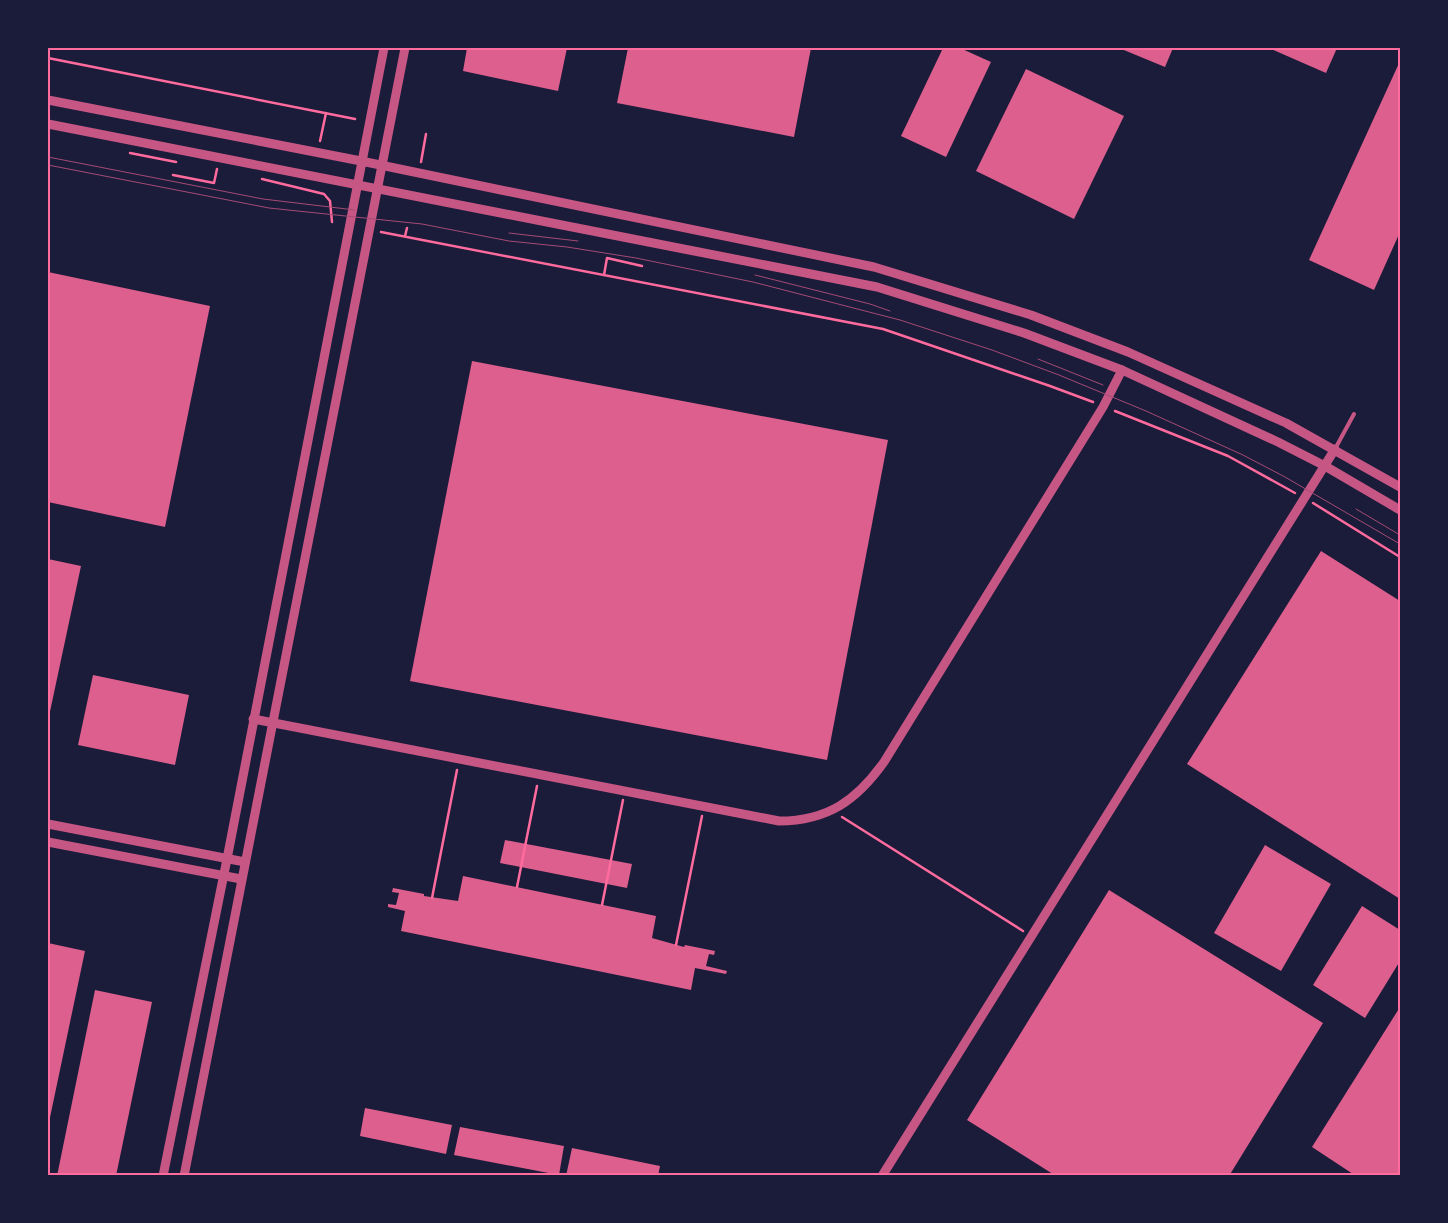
<svg xmlns="http://www.w3.org/2000/svg" width="1448" height="1223" viewBox="0 0 1448 1223" font-family="'Source Serif 4',serif">
	<rect width="100%" height="100%" fill="#1b1b3a"/>
	<g fill="#dd5f8e">
		<path d="M467,48h100l-9,43 -95,-20z"/>
		<path d="M628,48h183l-17,89 -177,-34z"/>
		<path d="M943,48h17l31,14 -45,95 -45,-21z"/>
		<path d="M1119,48h54l-8,19z"/>
		<path d="M1269,48h68l-11,25z"/>
		<path d="M1400,61v171l-26,58 -65,-30z"/>
		<path d="M1026,69l98,47 -50,103 -98,-48z"/>
		<path d="M48,272l162,34 -45,221 -117,-25z"/>
		<path d="M472,361l416,79 -61,320 -417,-79z"/>
		<path d="M1321,551l79,50v298l-213,-135z"/>
		<path d="M48,559l33,7 -33,155z"/>
		<path d="M93,675l96,20 -14,70 -97,-20z"/>
		<path d="M505,840l127,24 -5,24 -127,-25z"/>
		<path d="M1265,845l66,39 -50,87 -67,-38z"/>
		<path d="M463,876l193,40 -4,22 32,9 1,-2 30,6 -1,4 -5,-1 -3,12 21,5 -1,3 -31,-6 -4,22 -290,-59 4,-20 -17,-4v-3l8,1 3,-12 -7,-1 1,-4 31,6v2l34,5z"/>
		<path d="M1109,890l214,133 -94,153h-173l-89,-56z"/>
		<path d="M1362,906l38,24v31l-35,57 -52,-33z"/>
		<path d="M48,943l37,8 -37,176z"/>
		<path d="M95,990l57,12 -36,174h-59z"/>
		<path d="M1400,1007v169h-44l-44,-29z"/>
		<path d="M365,1108l87,17 -6,29 -86,-18z"/>
		<path d="M460,1127l104,19 -5,29 -105,-20z"/>
		<path d="M572,1148l88,18 -2,10h-92z"/>
	</g>
	<g fill="none" stroke-linecap="round" stroke-linejoin="round">
		<g stroke="#ff6b9d" stroke-width="2.5">
			<path d="M48,58l307,61"/>
			<path d="M320,141l6,-28"/>
			<path d="M130,153l46,9"/>
			<path d="M421,162l5,-28"/>
			<path d="M173,175l41,8 3,-14"/>
			<path d="M262,179l62,15 6,7 2,21"/>
			<path d="M381,232l502,97 167,57 43,16"/>
			<path d="M405,236l2,-8"/>
			<path d="M604,275l3,-17 35,8"/>
			<path d="M1115,411l113,45 67,37"/>
			<path d="M1313,503l87,54"/>
			<path d="M842,817l181,114"/>
			<path d="M517,887l20,-101"/>
			<path d="M432,898l25,-128"/>
			<path d="M602,905l21,-105"/>
			<path d="M676,945l26,-129"/>
		</g>
		<path stroke="#c65784" stroke-width="4" d="M1335,449l19,-35"/>
		<g stroke="#c65784" stroke-width="9">
			<path d="M48,100l313,61 513,106 157,48 97,37 158,71 114,64"/>
			<path d="M48,124l829,163 147,46 98,37 156,72 47,24 75,44"/>
			<path d="M253,719l526,102c49,0 78,-21 105,-59l219,-355 19,-37"/>
			<path d="M48,824l197,38"/>
			<path d="M48,842l193,37"/>
			<path d="M163,1176l64,-317 157,-811"/>
			<path d="M184,1176l221,-1128"/>
			<path d="M882,1176l453,-727"/>
		</g>
		<g stroke="#a44b75" stroke-width="1">
			<path d="M48,157l215,42 92,11"/>
			<path d="M48,165l221,43 153,16 87,17 58,6 69,11 117,24 147,38 92,30 67,25 87,36 97,44 42,22 115,67"/>
			<path d="M509,233l69,8"/>
			<path d="M755,275l115,29 20,7"/>
			<path d="M1038,359l65,26"/>
			<path d="M1356,509l44,26"/>
		</g>
	</g>
	<rect width="1448" height="1223" fill="none" stroke="#1b1b3a" stroke-width="98"/>
	<rect x="49" y="49" width="1350" height="1125" fill="none" stroke="#ff6b9d" stroke-width="2"/>
</svg>
